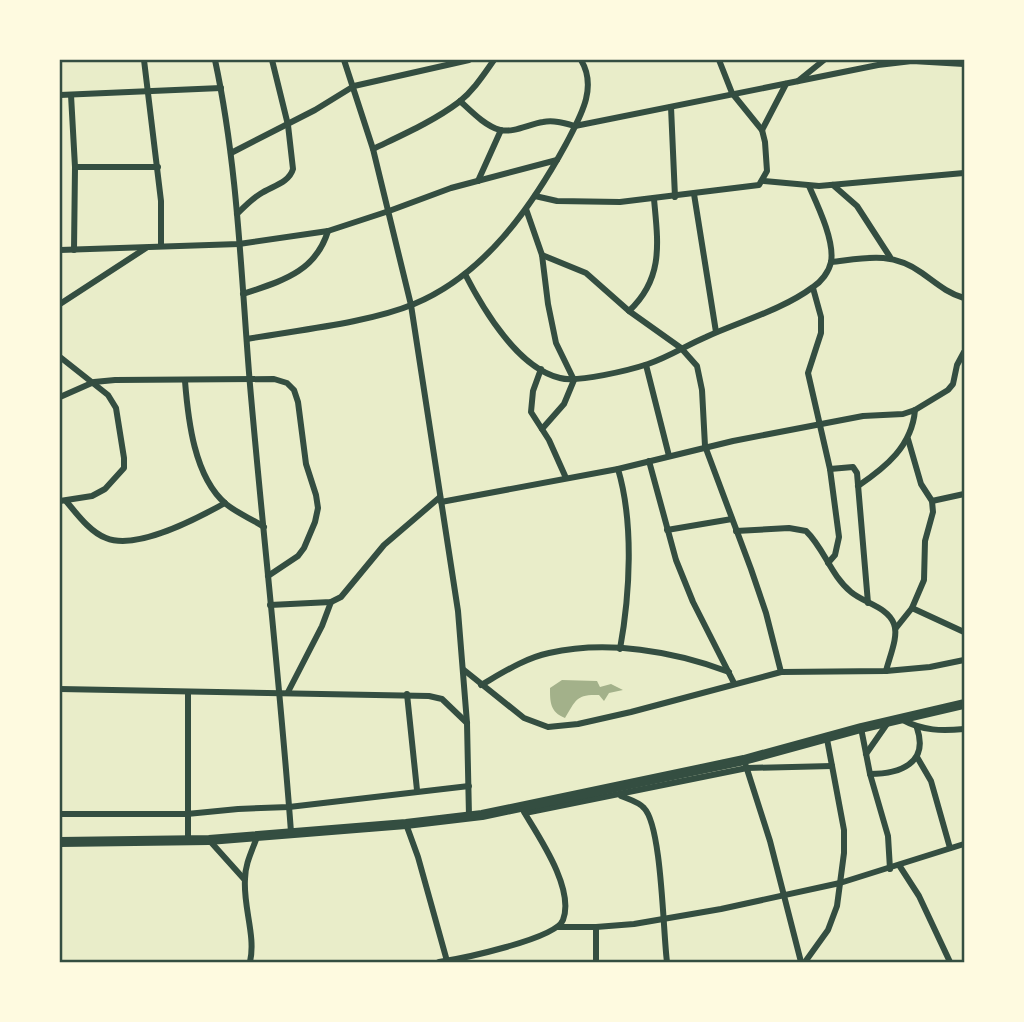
<svg xmlns="http://www.w3.org/2000/svg" width="1024" height="1022" viewBox="0 0 1024 1022" font-family="Lato,sans-serif">
	<rect width="100%" height="100%" fill="#e9edc9"/>
	<path fill="#a3b18a" d="M562,680l35,1 3,6 11,-3 12,6 -14,3 -5,8 -5,-6c-23,-1 -23,5 -34,23 -15,-6 -15,-16 -15,-30z"/>
	<g fill="none" stroke-linecap="round" stroke-linejoin="round">
		<g stroke="#344e41" stroke-width="6">
			<path d="M144,60l17,141v45"/>
			<path d="M215,60c23,107 26,216 35,325 13,149 30,298 41,447"/>
			<path d="M344,60l29,89 38,156 47,306 9,112 2,93"/>
			<path d="M798,81l26,-21"/>
			<path d="M60,95l161,-7"/>
			<path d="M71,95l4,72 -1,83"/>
			<path d="M460,101c11,10 25,25 40,29 14,3 29,-6 43,-8 11,-2 21,1 32,4l303,-61 34,-4 52,3"/>
			<path d="M671,107l4,90"/>
			<path d="M762,130l24,-46"/>
			<path d="M373,149c29,-14 61,-28 86,-47 15,-12 25,-28 35,-42"/>
			<path d="M231,153l84,-43 39,-24 115,-26"/>
			<path d="M75,167h83"/>
			<path d="M478,181l23,-51"/>
			<path d="M764,181l55,5 145,-13"/>
			<path d="M833,185l24,21 33,51"/>
			<path d="M694,194l22,138"/>
			<path d="M535,196l22,5 63,1 139,-17 8,-14 -2,-29 -3,-12 -30,-37 -13,-33"/>
			<path d="M526,209l16,46 6,49 8,39 18,37 -10,24 -22,25"/>
			<path d="M237,214c8,-8 15,-15 23,-20 12,-8 29,-11 33,-25l-5,-44 -16,-65"/>
			<path d="M60,250l179,-6 89,-13 61,-20 62,-23 106,-28"/>
			<path d="M542,255l44,18 43,38 52,37 16,18 5,24 3,56 46,123 15,44 15,59"/>
			<path d="M831,262c35,-4 60,-11 91,11 14,10 25,20 42,25"/>
			<path d="M465,274c18,35 53,94 95,104 17,5 70,-8 88,-14 21,-7 39,-19 58,-27 35,-16 76,-27 107,-50 8,-5 16,-15 18,-25 4,-21 -14,-58 -22,-76"/>
			<path d="M813,288l8,29v16l-13,40 22,96 9,68 -4,18 -7,8"/>
			<path d="M243,294c38,-13 72,-21 85,-63"/>
			<path d="M60,304l86,-56"/>
			<path d="M629,311c35,-33 29,-68 25,-112"/>
			<path d="M247,339c51,-9 121,-16 167,-35 70,-29 117,-96 152,-160 14,-27 32,-56 15,-84"/>
			<path d="M60,357l48,38 8,13 8,50v10l-19,21 -13,7 -32,5"/>
			<path d="M646,365l23,91"/>
			<path d="M541,369l-8,22 -2,21 18,28 17,38"/>
			<path d="M185,381c3,38 9,96 41,123 11,9 26,15 38,23"/>
			<path d="M60,397l34,-15 21,-2 159,-1 13,4 7,7 4,12 8,62 10,31 2,13 -3,14 -11,26 -6,8 -30,20"/>
			<path d="M649,461l27,99 17,42 41,81"/>
			<path d="M618,469c16,54 12,125 2,180"/>
			<path d="M830,469l23,-2 4,6 11,130"/>
			<path d="M858,486c28,-19 54,-40 57,-76"/>
			<path d="M66,501c11,13 24,31 40,37 31,13 92,-20 119,-35"/>
			<path d="M932,501l32,-7"/>
			<path d="M441,502l177,-33 115,-28 130,-25 40,-2 12,-4 33,-20 5,-6 4,-19 7,-13"/>
			<path d="M667,530l65,-11"/>
			<path d="M736,531l53,-3 17,3c18,17 25,45 45,61 13,11 37,15 43,32 5,12 -5,34 -8,47"/>
			<path d="M270,605l61,-3 10,-5 43,-52 56,-48"/>
			<path d="M912,608l52,24"/>
			<path d="M896,628l16,-20 12,-28 1,-39 8,-29 -1,-11 -11,-17 -13,-45"/>
			<path d="M464,670l60,48 24,9 30,-3 53,-12 150,-40 105,-1 44,-4 34,-7"/>
			<path d="M481,685c21,-12 44,-27 68,-32 58,-13 125,-2 180,19"/>
			<path d="M60,689l369,7 13,3 25,24"/>
			<path d="M188,692v150"/>
			<path d="M288,692l34,-66 9,-24"/>
			<path d="M407,694l10,96"/>
			<path d="M903,720c20,11 39,11 61,9"/>
			<path d="M861,728l9,46 18,62 2,33"/>
			<path d="M866,754l23,-33"/>
			<path d="M917,757l14,24 19,67"/>
			<path d="M746,766l24,75 31,121"/>
			<path d="M870,774c30,0 59,-11 47,-46"/>
			<path d="M621,796c7,3 18,6 23,12 18,18 19,125 23,154"/>
			<path d="M525,813l222,-45 85,-2"/>
			<path d="M60,814h127l51,-5 51,-2 180,-21"/>
			<path d="M406,824l12,33 29,104"/>
			<path d="M209,840l35,39"/>
			<path d="M899,865l20,31 31,66"/>
			<path d="M558,927h38l38,-3 87,-15 119,-26 124,-39"/>
			<path d="M250,962c6,-26 -7,-55 -5,-83 0,-15 7,-28 12,-42"/>
			<path d="M439,962c21,-3 117,-23 124,-42 12,-31 -24,-83 -39,-108"/>
			<path d="M596,962v-35"/>
			<path d="M805,962l23,-32 9,-24 7,-53v-23l-17,-91"/>
		</g>
		<path stroke="#344e41" stroke-width="10" d="M60,842l149,-2 197,-16 76,-9 262,-55 117,-32 103,-24"/>
	</g>
	<rect width="1024" height="1022" fill="none" stroke="#fefae0" stroke-width="122"/>
	<rect x="61" y="61" width="902" height="900" fill="none" stroke="#344e41" stroke-width="2.5"/>
</svg>
